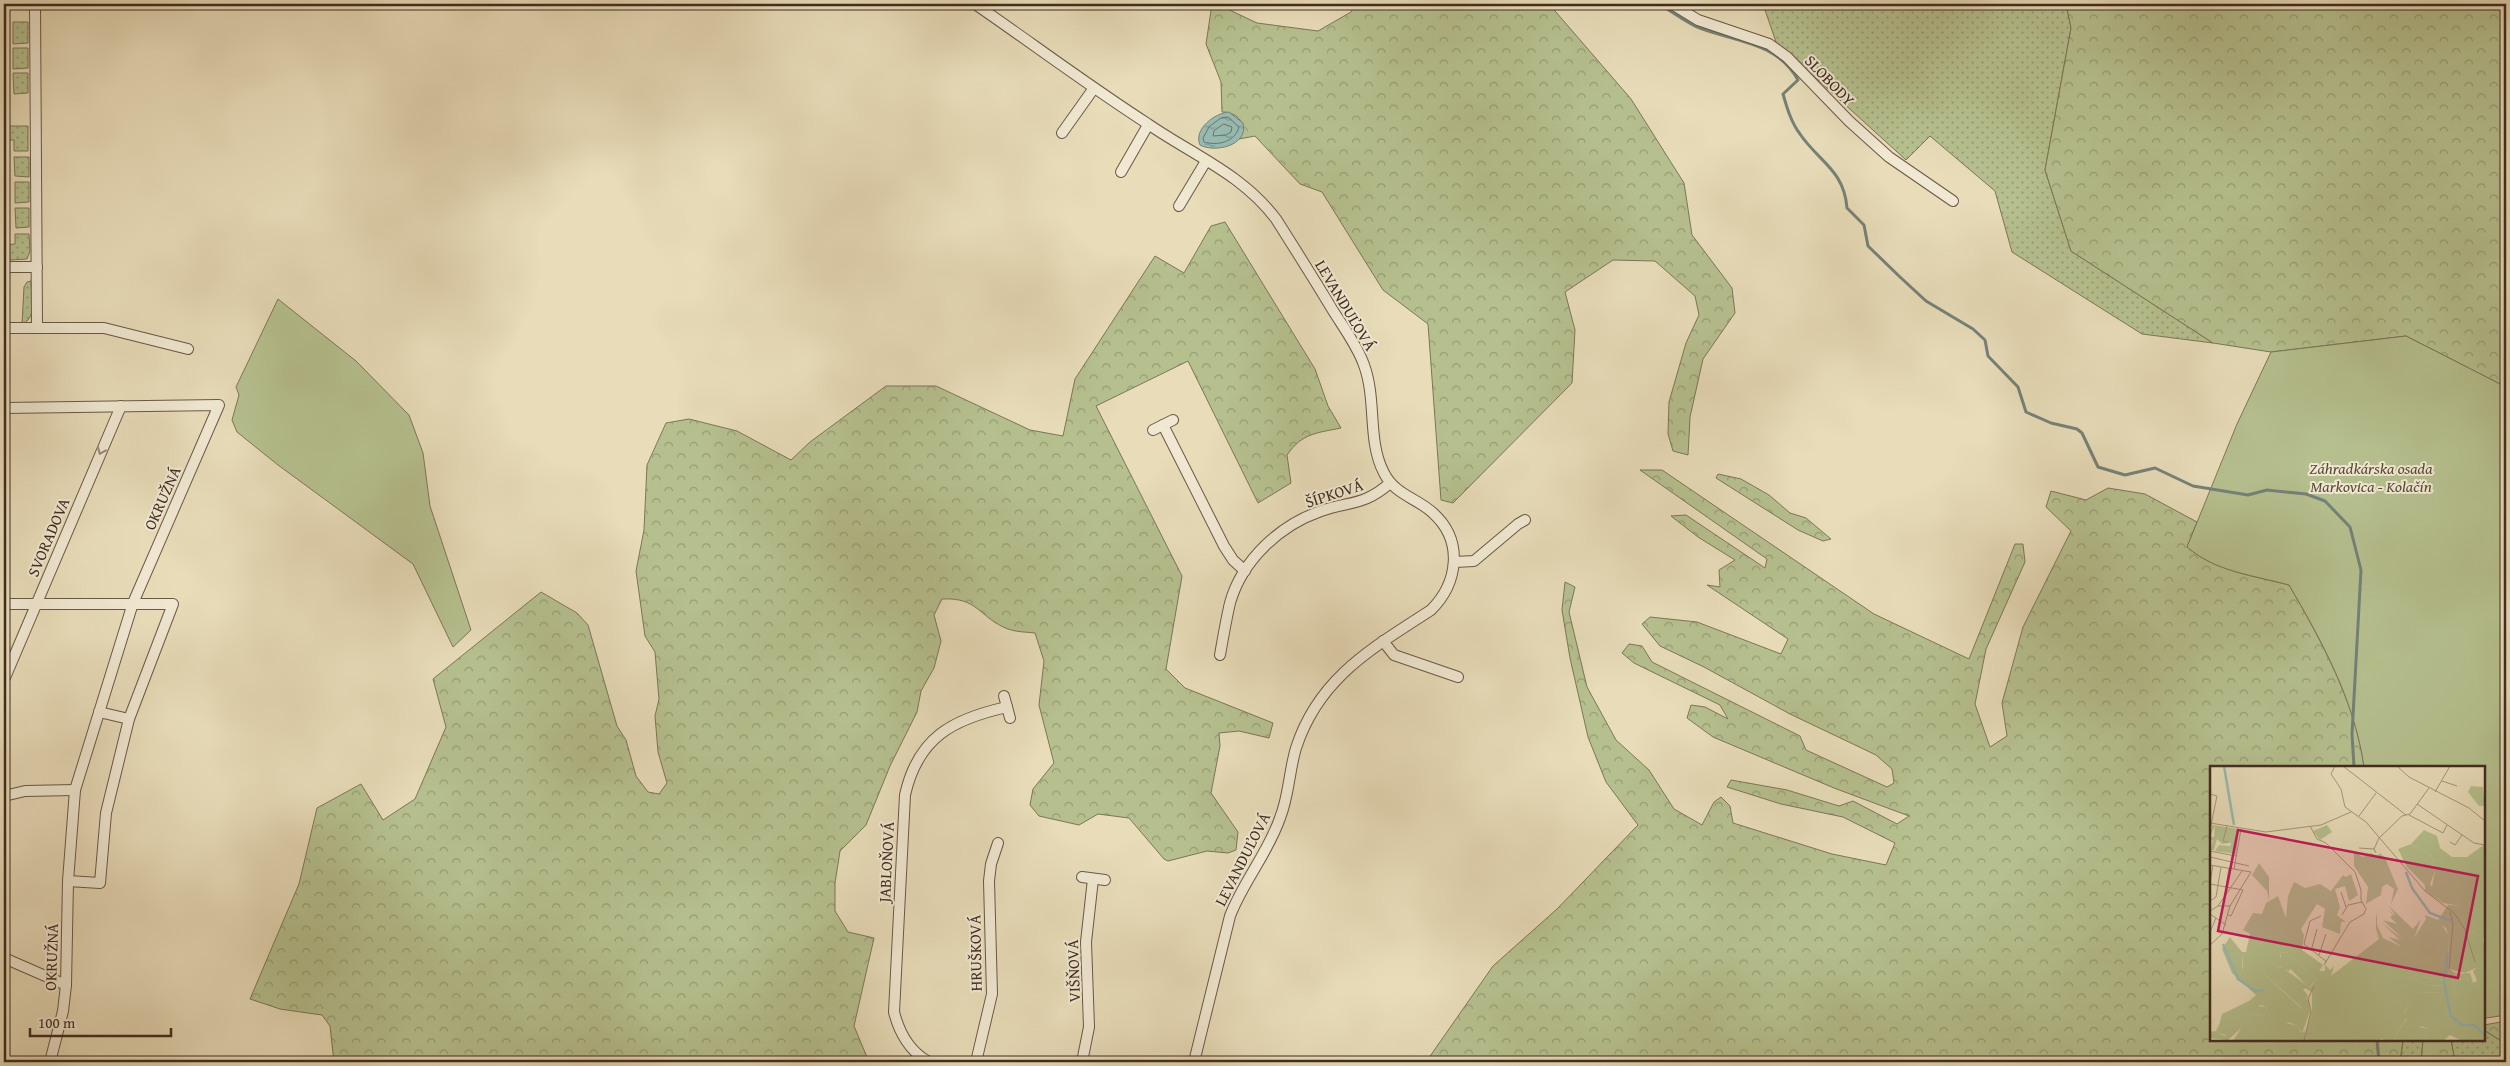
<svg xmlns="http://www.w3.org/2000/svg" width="2510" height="1066" viewBox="0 0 2510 1066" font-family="'Gentium Book Plus',serif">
	<defs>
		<pattern id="grass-dots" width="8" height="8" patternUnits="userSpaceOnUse" patternTransform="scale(1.25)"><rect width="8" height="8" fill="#b6c08f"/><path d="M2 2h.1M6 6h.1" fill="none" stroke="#959c74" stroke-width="1.8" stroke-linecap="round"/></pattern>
		<pattern id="forest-crowns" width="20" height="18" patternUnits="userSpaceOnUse" patternTransform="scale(1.25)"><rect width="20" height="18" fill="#b6c08f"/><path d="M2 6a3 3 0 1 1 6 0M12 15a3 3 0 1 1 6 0" fill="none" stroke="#959c74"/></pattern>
		<pattern id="water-ripples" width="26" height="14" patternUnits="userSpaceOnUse" patternTransform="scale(1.25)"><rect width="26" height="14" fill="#97bbb3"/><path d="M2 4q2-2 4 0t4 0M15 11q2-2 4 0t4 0" fill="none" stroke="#7d9891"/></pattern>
	</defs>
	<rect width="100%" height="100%" fill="#e8dcb9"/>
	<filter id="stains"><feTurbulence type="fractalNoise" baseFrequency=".004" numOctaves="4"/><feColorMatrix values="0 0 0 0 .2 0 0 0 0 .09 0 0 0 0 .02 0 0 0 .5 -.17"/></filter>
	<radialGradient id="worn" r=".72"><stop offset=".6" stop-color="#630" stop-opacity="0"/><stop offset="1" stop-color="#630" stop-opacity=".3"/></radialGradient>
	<g fill="url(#grass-dots)" stroke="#7b7658">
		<path d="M1763,4h303l5,24 -26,142 26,81 142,92 -71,-9 -130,-82 -17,-61 -65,-55 -24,24 -130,-118z"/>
		<path d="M13,22h15v21l-15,1z"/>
		<path d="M13,48h15v20l-15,1z"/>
		<path d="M13,73h15v20l-14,1z"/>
		<path d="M4,126h24v25h-14v-11h-10z"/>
		<path d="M14,157h15v20l-14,-1z"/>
		<path d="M15,182h14v20l-14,1z"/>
		<path d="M15,208h14v19l-13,1z"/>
		<path d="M15,234h14l1,17 -3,8 -17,1 -1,-7h-5v-8l11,-1z"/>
		<path d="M31,281c0,14 7,37 -9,43l2,-37 3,-5z"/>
		<path d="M2484,1030l22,14v18h-51l-4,-22h33z"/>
		<path d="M2403,1040h20l-2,22h-21z"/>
	</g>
	<g fill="url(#forest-crowns)" stroke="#7b7658">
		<path d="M1212,4h5l40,19 61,8 33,-19 5,-8h193l82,95 53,84 8,52 40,53 3,25 -32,46 -13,58 -2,38 -15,-4 -5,-17 1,-32 17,-59 13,-28 -4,-19 -40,-35 -42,-1 -48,32 10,38 -3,53 -119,120 -12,-3 -13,-176 -45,-34 -61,-98 -22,-8 -45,-48 -16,3c10,-14 -1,-27 -17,-27l-1,-30 -15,-38z"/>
		<path d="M2066,4h440v383l-100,-51 -135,16 -58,-9 -142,-92 -26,-81 26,-142z"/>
		<path d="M1225,222l90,147 13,37 13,22c-24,5 -39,5 -54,27l4,28 -33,20 -70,-142 -92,45 86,170 -16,93 19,19 88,35 -4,15 -30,-7 -20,2 1,13 -9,47 27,39 -2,18 -8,3 -21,-2 -39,10 -4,-2 -35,-41 -31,-4 -19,11 -40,-9 -9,-11 3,-16 21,-26 -15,-58 5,-44 -9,-28c-9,-1 -19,-1 -27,-4 -29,-11 -29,-32 -66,-30l-8,16 7,26 -7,27 -13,23 -4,21 -27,54 -24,59 -26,26 -5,32v28l13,21 26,6 -20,88 15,36h-535l-4,-36 -8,-11 -42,-6 -30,-10 49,-115 18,-76 44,-24 22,36 32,-21 31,-72 -13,-48 108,-87 36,21 11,12 29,101 9,14 10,36 12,16 11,2 8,-11 -9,-31 -3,-36 4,-17 -4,-47 -10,-16 -9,-65 8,-41 3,-65 19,-42 23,-4 48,12 54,29 19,-18 76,-56h50l94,44 33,6 12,-57 80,-123 29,17 27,-47z"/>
		<path d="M1640,470h22l212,144 95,45 46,-115h8l2,18 -39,87 -11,55 15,43 17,-11 -5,-33 21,-76 48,-96 -25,-24 5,-16 35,9 22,-12 37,6 52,28 -10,25c28,24 67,29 102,38 32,55 67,119 75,182h-153v273h192l-3,22h-974l67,-96 64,-57 81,-84 -32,-43 -18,-45 -18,-79 -8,-48 3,-28 10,5 -6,25 18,75 29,53 33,30 25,39 28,16 12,-23 7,-5 9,9 3,17 99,31 54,11 9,-22 -52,-26 -62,-13 -54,-17 4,-7 56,10 52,16 14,-5 44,23 12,-8 -75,-28 -121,-51 -26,-19 4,-13 14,2 23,12 -8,-14 -86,-42 -12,-10 7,-9 13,2 10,16 148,74 6,14 81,37 7,-4 -2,-14 -16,-14 -86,-41 -86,-47 -44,-21 -18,-22 8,-7 47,5 84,32 7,-15 -81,-54 13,2 -1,-17 16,-10 -37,-23 -27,-21 15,-1 79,53 2,-9z"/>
		<path d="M1718,474l23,5 28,16 21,18 16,5 25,21 -8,2 -25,-11 -82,-52z"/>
		<path d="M2506,1021v23l-22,-14v-5z"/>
		<path d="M2423,1040h28l4,22h-34z"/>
	</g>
	<g fill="#b6c08f" stroke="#7b7658">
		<path d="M278,299l78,62 53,54 14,38 7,53 41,124 -18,17 -40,-83 -135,-99 -41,-33 -5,-12 7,-25 -3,-8z"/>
		<path d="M2406,336l100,51v628l-20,3 -2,-1v-250h-120c-9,-65 -42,-126 -75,-182 -36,-10 -73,-13 -102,-38l50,-123 34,-72z"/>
	</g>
	<path fill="url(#water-ripples)" stroke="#748278" d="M1229,112l14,11c6,23 -29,30 -43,22 -7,-16 15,-32 29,-33z"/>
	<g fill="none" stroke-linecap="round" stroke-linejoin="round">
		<g stroke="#6c746a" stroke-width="1">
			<path d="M1221,118l7,-1 11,10c-4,15 -21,19 -35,15l-1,-4 6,-11z"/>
			<path d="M1224,124l8,3 -1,5 -5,3 -13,1 1,-5z"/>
		</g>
		<g stroke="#748278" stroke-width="3">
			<path d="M1659,4c12,7 24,16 36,22 37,16 81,14 103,54l-15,14c4,14 8,28 17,40 19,28 44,36 47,74l17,17 4,21 32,31 26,24 47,28 12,11 3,16 30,31 8,25 25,11 26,6 5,4 16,34 27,8 30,-7 38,18 55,9 19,-5 39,4 19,7 25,26 11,43 -9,164 2,33"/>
			<path d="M2377,1040l2,22"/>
		</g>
		<defs>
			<g id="minor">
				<path d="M35,4l2,323"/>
				<path d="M975,4c58,40 114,82 173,120 45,31 94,50 128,95 19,30 38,60 56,90 11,18 25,36 32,56 13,35 3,76 20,108 11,22 33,25 49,40 31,28 25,70 -2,97 -58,38 -112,67 -135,138 -7,23 -7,48 -16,70 -12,35 -37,64 -50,98l-36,146"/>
				<path d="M1672,4l26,16 71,24 18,13 62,64 40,36 64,44"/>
				<path d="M1062,133l32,-45"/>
				<path d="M1121,172l27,-47"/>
				<path d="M1179,206l27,-45"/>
				<path d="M4,267h33"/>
				<path d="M4,328h100l84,21"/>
				<path d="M4,408l215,-3 -86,198 -58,187 -7,91 -2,104 -3,26 -13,51"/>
				<path d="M1163,425l61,121 9,14 12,11"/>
				<path d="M1153,430l20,-10"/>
				<path d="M1455,562l19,-1 44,-37 7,-4"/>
				<path d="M4,604h169l-44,115 -23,94 -6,70 -32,-2"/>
				<path d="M1383,641l11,14 64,22"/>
				<path d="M1220,655c3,-17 6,-35 10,-52 12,-43 50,-78 91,-92 29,-10 43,-5 69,-28"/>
				<path d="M4,680l117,-274"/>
				<path d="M1004,696l6,22"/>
				<path d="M99,712l30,7"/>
				<path d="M4,796l21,-5 50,-1"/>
				<path d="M1082,877l23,3"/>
				<path d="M4,958l62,27"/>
				<path d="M929,1062c-19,-10 -30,-30 -35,-50l11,-217c13,-58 48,-76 102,-88"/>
				<path d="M976,1062l16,-68 -3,-113 2,-17 7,-21"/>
				<path d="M1082,1062l7,-35 -3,-85 7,-63"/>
			</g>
		</defs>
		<use href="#minor" stroke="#6a5846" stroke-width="12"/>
		<use href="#minor" stroke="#f0e8d2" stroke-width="10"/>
	</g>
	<defs><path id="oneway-chevron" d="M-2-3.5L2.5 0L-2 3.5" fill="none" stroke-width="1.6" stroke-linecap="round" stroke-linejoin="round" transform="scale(1.25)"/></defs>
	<use stroke="#988a79" href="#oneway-chevron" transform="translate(101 451) rotate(113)"/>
	<g text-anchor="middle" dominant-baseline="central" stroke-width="4" stroke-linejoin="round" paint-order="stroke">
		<g font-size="16" fill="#402c20" stroke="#f0e8d2">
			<text transform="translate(1830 80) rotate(46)">SLOBODY</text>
			<text transform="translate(1346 305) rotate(59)">LEVANDUĽOVÁ</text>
			<text transform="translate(1334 493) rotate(-18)">ŠÍPKOVÁ</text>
			<text transform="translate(162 498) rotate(-66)">OKRUŽNÁ</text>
			<text transform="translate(48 537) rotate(-67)">SVORADOVA</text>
			<text transform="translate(1242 859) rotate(-63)">LEVANDUĽOVÁ</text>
			<text transform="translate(886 862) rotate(-87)">JABLOŇOVÁ</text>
			<text transform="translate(975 953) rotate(-91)">HRUŠKOVÁ</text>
			<text transform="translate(51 957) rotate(-88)">OKRUŽNÁ</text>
			<text transform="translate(1073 971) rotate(-92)">VIŠŇOVÁ</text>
		</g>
		<g font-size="16" font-style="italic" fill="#584a36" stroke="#f0e8d2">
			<text x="2371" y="468">Záhradkárska osada<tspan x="2371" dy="18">Markovica - Kolačín</tspan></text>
		</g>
	</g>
	<g transform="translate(2210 766)">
		<rect width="275" height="275" fill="#e8dcb9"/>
		<path d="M2,59l27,4 -3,25 -21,-3 4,-6 11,1 1,-3 -9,1 -5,-5 -3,11h-4l3,-10 -3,1v-4h4l1,-11 -5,10zM201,78l20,10 4,17 -5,13 13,19 -18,-12v-6l-18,-18 -9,-18zM20,171l12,15v17l18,1 42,39 -39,-13 -6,10 10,1 -3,9 -17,-3 51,13 3,7 4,-2v6l4,4h-76l8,-13 -13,12 7,-14 -8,9 -10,-2 5,-19 27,-13 7,-6 -24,-22 -10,-24zM76,186l30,27 -7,9 -28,-29 -1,-6zM58,200l16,2 9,8 15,20 -5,7 -19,-16 -3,-4 3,-4 -6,4 -12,-11 -2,-3zM239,204l3,34 -1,1 -6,-20 -16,1 -13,-5 4,-4 26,3zM243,207l7,7 5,-5 5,8 -3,9 -8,2 1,3h-5zM205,226l29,1v11l-8,3 -16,20 12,3 -12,11h-25l-1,-4 13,-18 -3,-5z" fill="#b6c08f"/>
		<path d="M261,20l12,1 2,19h-6l-11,-14zM214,64l13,6 3,12 12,9h15l18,-13v96l-1,-4 -13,-4 -10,-26 -18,-3 -12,-11 4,-21 -4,-17 -20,-10zM144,86l9,5 8,-4 6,3 3,-3 5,5 13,31 -7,15 3,-15 -7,-5 -5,3 -1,8 -15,9 2,-17 -14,-21zM141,108l7,21 -9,6 -4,-15 -10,3 5,18 -3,8 9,7h-5l-1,12 -18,-7 3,-18 -8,-5 -16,25 3,6 -2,15 21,15 -4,6h6v-6l5,5 4,-4 -3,10 48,-37 -3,-10v-12l1,-3v11l6,13 19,9 -14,-10 12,3 -19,-18 23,18 -21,-20 14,4 -7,-7 3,-2 -5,-5 8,6 -8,-11 25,24 8,-10 -7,19 12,-19 -1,-4 13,5 10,14 1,35 7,5 14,-1 3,10 4,-2 -4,-10 4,-4 -8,-19 16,-7v100h-23l-12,-6 -7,6h-23l11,-11 -15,-6 1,-13 14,1 -1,-6 14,-2v-11l-28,-1 -12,21 3,5 -13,19 1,4h-12l-1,-3 -3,3h-70l-4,-4 7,-27v-18l-7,-4 -3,2 -13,-19 -9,-4 -16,2 14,14 6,-5 -3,5 3,4 19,15 5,-4 2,13 -8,22 -4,-7 -10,-4 -2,2 -39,-11 17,3 3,-9 -6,-2 -10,4 10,-14 41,13 -42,-38 -9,8 -8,-2 -1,-24h4l4,-18 -7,-4 10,-17 9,1 4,-11 12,-7 8,22 2,-22 6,-14 11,6 15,-4 11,7 12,-16 3,2zM76,186l30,27 -6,9 -21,-16 2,-6 -11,-9v-4zM239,205l2,33 -6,-19 -16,1 -13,-5 4,-4 26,3zM243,207l9,7 3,-5 5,8 -5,4 2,5h-9l2,5h-5zM9,258l-2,9 8,3 10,-10 1,3 -8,11 -18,-2v-6l6,-1z" fill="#b6c08f" fill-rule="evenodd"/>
		<path d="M117,59l5,7 -12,8 -7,-9zM49,97l10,14v23l-2,-9 -15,-16zM238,139l13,1 11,9 3,7 -4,10 13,4 -2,9 -12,3 8,19 -13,6 -16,-4 -1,-35 -2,-6 -9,-6z" fill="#b6c08f"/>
		<path fill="none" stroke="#97bbb3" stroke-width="2.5" d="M14,0l10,59M196,106l6,16 18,25 21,8M13,178l15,35 17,12 9,-1M238,187l-4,29 7,34 11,9h12l11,10"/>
		<path fill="none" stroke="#a5967c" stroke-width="1" d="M125,0l-4,8 10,15 4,18 21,15 59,69 30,23 10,16 10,32M133,0l63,49M187,0l12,11 60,31 16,13M232,15l15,5M225,26l15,-26M0,28l7,2 -7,34M207,38l57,39 11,2M199,49l34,18 4,-8M149,50l17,-23M0,57l56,9 55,-7 30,-13M17,60l-4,15 5,1M100,60l7,13 9,4 29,29 6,18v10l5,9 -2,5 -14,8 -26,43M169,72l23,-22 8,-2 19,-26M240,76l5,3 7,-10M149,82l15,1M0,85l26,5M166,87l-2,-4 5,-11M0,91l39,9M0,99l41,7 -21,34 -8,28 -12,11M24,103l7,-40M0,117l3,-18M0,118l33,6 -12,26 -3,-1M16,121l3,-19M131,126l5,15M0,135l6,-4 5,-30M8,140l24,-35M0,145l8,-5h12M0,148l16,11M132,149l6,-10 14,-3M111,150l-11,5 -6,23 23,18M0,166l6,-14M101,185l6,-22M109,189l7,-21M239,203l4,-45 -3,-12M94,275l7,-30 -3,-12 6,-13"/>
		<path fill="#c2185b" fill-opacity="0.15" stroke="#c2185b" stroke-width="2.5" d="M28,64l240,46 -20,102 -240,-47z"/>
		<rect width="275" height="275" fill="none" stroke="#402c20" stroke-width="2.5"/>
	</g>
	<rect width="2510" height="1066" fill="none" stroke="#e8dcb9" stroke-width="20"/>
	<rect x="5" y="5" width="2500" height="1056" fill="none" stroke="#402c20" stroke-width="2.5"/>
	<rect x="10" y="10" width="2490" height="1046" fill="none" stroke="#402c20"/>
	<path d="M30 1028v8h141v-8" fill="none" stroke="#402c20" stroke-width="2.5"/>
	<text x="38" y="1028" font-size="15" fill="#402c20" stroke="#f0e8d2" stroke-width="4" paint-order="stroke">100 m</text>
	<rect width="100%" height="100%" filter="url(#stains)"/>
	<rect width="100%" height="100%" fill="url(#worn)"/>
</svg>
